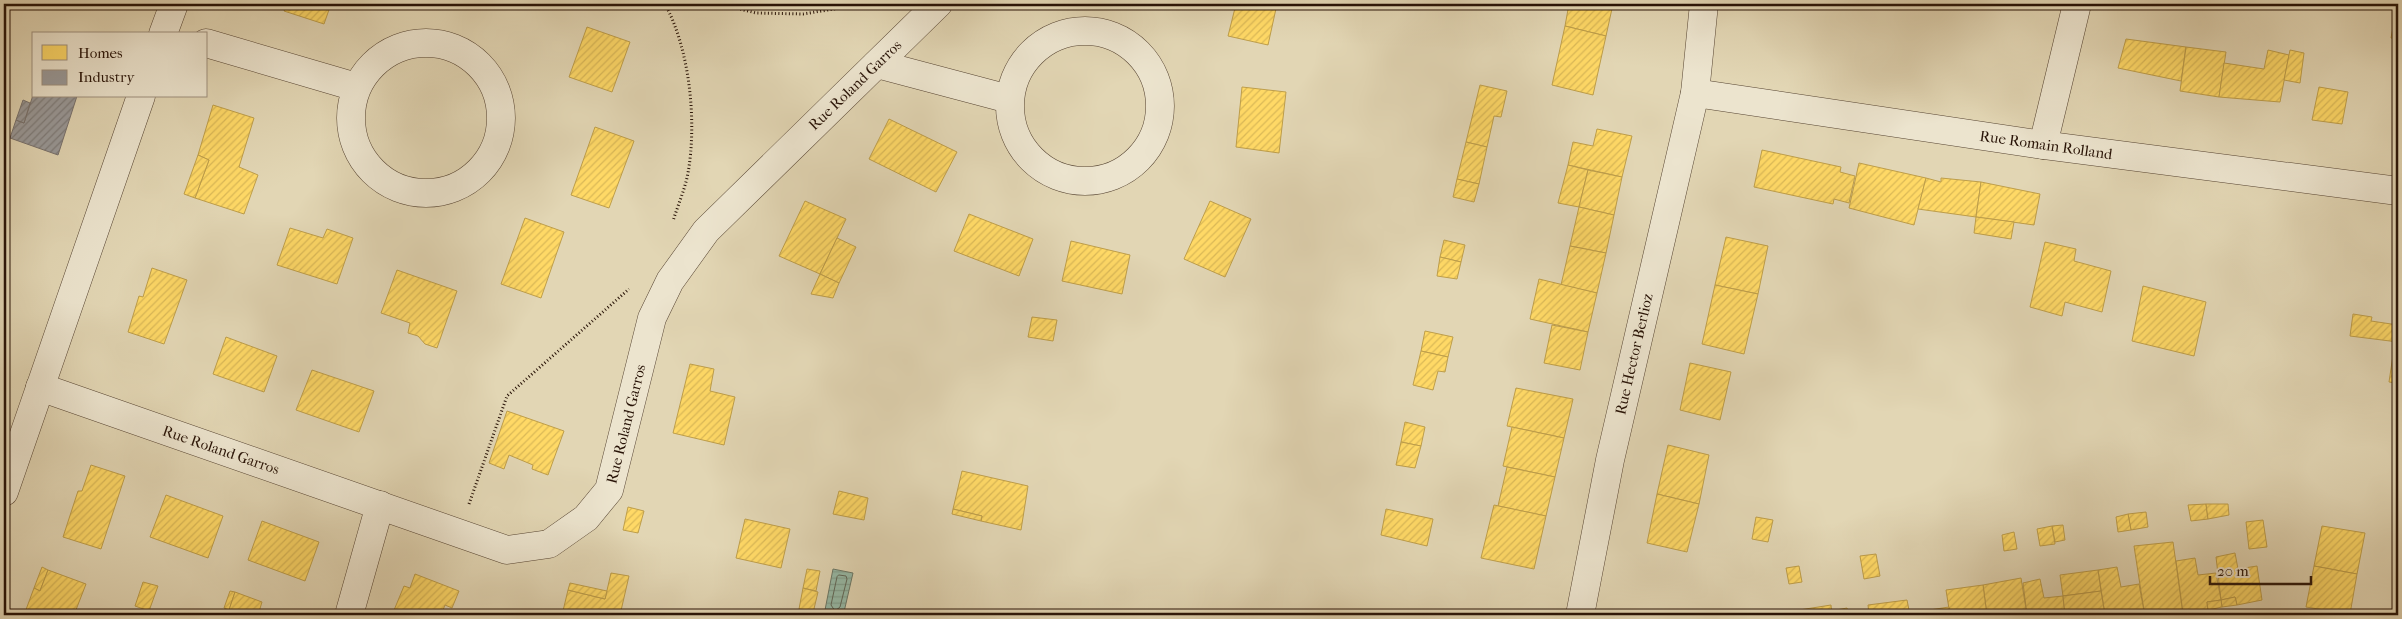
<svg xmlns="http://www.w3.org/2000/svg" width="2402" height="619" viewBox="0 0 2402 619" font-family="'IM FELL French Canon',serif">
	<defs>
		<pattern id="water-rules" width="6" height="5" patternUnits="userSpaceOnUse" patternTransform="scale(1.25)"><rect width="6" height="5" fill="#96baa7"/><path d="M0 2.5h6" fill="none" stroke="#819f8e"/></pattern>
		<pattern id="homes-hatch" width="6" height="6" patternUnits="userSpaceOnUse" patternTransform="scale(1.25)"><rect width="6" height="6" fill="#ffd966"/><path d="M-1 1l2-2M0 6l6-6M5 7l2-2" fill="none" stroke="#dbb957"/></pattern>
		<pattern id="industry-hatch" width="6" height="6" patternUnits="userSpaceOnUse" patternTransform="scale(1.25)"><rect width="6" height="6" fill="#999"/><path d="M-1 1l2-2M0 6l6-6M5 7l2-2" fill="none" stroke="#7d7c7b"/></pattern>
	</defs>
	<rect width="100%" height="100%" fill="#e2d6b4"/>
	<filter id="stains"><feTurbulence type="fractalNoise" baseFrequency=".004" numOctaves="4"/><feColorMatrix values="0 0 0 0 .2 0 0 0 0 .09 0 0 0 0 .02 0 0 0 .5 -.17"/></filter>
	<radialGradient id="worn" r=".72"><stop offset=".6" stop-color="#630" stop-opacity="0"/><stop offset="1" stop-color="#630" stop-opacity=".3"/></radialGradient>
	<path fill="url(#water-rules)" stroke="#6a7767" d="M833,569l20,4 -9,39h-2l-2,3h-11l-1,-5h-3z"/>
	<g fill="url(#homes-hatch)" stroke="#be9e4a">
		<path d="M287,4h44l-7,20 -40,-13z"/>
		<path d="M1236,4h41l-9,41 -40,-9z"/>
		<path d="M1569,4h44l-7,32 -41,-10z"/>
		<path d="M2396,11h2v28l-7,-1z"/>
		<path d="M1565,26l41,10 -13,59 -41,-10z"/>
		<path d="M587,27l43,15 -18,50 -43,-15z"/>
		<path d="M2126,39l60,8 -5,34 -63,-13z"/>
		<path d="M2186,47l40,5 -7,45 -39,-6z"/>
		<path d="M2268,50l21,5 -9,47 -61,-5 5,-34 40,6z"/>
		<path d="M2290,50l14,3 -4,30 -16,-3z"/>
		<path d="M1480,85l27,6 -6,26 -7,-1 -7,31 -21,-5z"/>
		<path d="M1242,87l44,5 -7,61 -43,-6z"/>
		<path d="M2319,87l29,5 -6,32 -30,-4z"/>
		<path d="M213,105l41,13 -15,49 19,8 -14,39 -49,-16 14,-38 -11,-5z"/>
		<path d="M889,119l68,33 -21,40 -67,-33z"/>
		<path d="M595,127l39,14 -25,67 -38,-13z"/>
		<path d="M1597,129l35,7 -10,41 -54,-12 5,-23 20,4z"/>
		<path d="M1466,142l21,5 -8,37 -22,-5z"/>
		<path d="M1762,150l79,17 -1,5 15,4 -6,27 -15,-4 -1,5 -79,-17z"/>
		<path d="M198,155l11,5 -14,38 -11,-4z"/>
		<path d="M1859,163l67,15 -12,47 -65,-17z"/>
		<path d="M1568,165l20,5 -9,37 -21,-4z"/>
		<path d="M1588,170l34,7 -8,38 -35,-8z"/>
		<path d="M1926,178l15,4v-4l40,4 -5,35 -58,-8z"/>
		<path d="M1457,179l22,5 -5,18 -21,-5z"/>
		<path d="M1981,182l59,12 -6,31 -58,-8z"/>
		<path d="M805,201l41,18 -26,55 -41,-18z"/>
		<path d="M1210,201l41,18 -26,58 -41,-18z"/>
		<path d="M1579,207l35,8 -8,38 -36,-7z"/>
		<path d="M969,214l64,25 -14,37 -65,-25z"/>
		<path d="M1976,217l38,5 -3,17 -37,-6z"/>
		<path d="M525,218l39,14 -23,66 -40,-14z"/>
		<path d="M290,228l33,10 4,-9 26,9 -16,46 -60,-19z"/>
		<path d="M1726,237l42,9 -10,48 -43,-9z"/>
		<path d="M837,238l19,9 -17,36 -19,-9z"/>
		<path d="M1444,240l21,5 -4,17 -21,-5z"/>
		<path d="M1071,241l59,14 -8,39 -60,-13z"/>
		<path d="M2045,242l31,7 -2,12 37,10 -9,41 -37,-10 -3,14 -32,-9z"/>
		<path d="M1570,246l36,7 -9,40 -36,-8z"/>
		<path d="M1440,257l21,5 -4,17 -20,-3z"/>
		<path d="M152,268l35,12 -23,64 -36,-12 11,-36 4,1z"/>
		<path d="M397,270l60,21 -20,57 -12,-4 -7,-8 -10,-3 2,-10 -29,-10z"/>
		<path d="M820,274l19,9 -6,15 -22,-4z"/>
		<path d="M1539,279l58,14 -9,39 -58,-13z"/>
		<path d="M1715,285l43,9 -14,60 -42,-10z"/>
		<path d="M2143,286l63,16 -12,54 -62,-15z"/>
		<path d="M2353,314l19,3 -1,4 27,4v17l-48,-6z"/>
		<path d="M1032,317l25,3 -4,21 -25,-4z"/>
		<path d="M1552,325l36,7 -8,38 -36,-7z"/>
		<path d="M1425,331l28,6 -5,20 -27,-6z"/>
		<path d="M226,337l51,19 -13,36 -51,-18z"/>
		<path d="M2395,342h3v73l-5,-1 4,-31 -8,-1z"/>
		<path d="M1421,351l27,6 -3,15 -7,-1 -5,19 -20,-5z"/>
		<path d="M1690,363l41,9 -11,48 -40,-10z"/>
		<path d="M690,364l24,5 -4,22 25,6 -11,48 -51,-12z"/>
		<path d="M312,370l62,21 -15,41 -63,-22z"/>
		<path d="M1516,388l57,11 -9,39 -57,-12z"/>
		<path d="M507,411l57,20 -16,44 -16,-6 1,-4 -24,-10 -5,14 -15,-6z"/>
		<path d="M1405,422l20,5 -4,19 -20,-4z"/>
		<path d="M1512,427l52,11 -9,39 -52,-11z"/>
		<path d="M1401,442l20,4 -6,22 -19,-3z"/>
		<path d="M1668,445l41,10 -10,49 -42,-10z"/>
		<path d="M91,465l34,11 -24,73 -38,-12 15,-46h4z"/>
		<path d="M1507,467l48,10 -9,39 -48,-10z"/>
		<path d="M962,471l66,15 -7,44 -40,-9 1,-5 -29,-7z"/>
		<path d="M839,491l29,7 -4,22 -31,-6z"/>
		<path d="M1657,494l42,10 -12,48 -40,-9z"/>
		<path d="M166,495l57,21 -15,42 -58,-21z"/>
		<path d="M2206,504l2,15 -17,2 -3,-16z"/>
		<path d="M2206,504h22l1,11 -21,4z"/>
		<path d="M1494,505l52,11 -12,53 -53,-11z"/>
		<path d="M628,507l16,4 -6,22 -15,-3z"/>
		<path d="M953,509l29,7 -1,5 -29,-7z"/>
		<path d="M1386,509l47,10 -6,27 -46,-11z"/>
		<path d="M2146,512l2,15 -17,3 -3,-16z"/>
		<path d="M2128,514l3,16 -13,2 -2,-15z"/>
		<path d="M1756,517l17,3 -5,22 -16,-3z"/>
		<path d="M745,519l45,10 -9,39 -45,-10z"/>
		<path d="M2263,520l4,27 -18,2 -3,-27z"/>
		<path d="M262,521l57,21 -14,39 -57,-21z"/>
		<path d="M2063,525l2,15 -10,2 -3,-16z"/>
		<path d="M2052,526l3,18 -15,2 -3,-17z"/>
		<path d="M2322,526l43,7 -8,41 -43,-8z"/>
		<path d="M2014,532l3,17 -13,2 -2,-16z"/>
		<path d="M2173,542l10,71 -25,2 -1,-5 -13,1 -10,-65z"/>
		<path d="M2235,553l3,16 19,-3 5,34 -25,5 -2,-8 -14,3 -5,-43z"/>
		<path d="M1876,554l4,22 -16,3 -4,-23z"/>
		<path d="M2195,558l3,17 18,-2 5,27 -14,2 1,8 -25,3 -7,-52z"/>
		<path d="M1799,566l3,16 -13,2 -3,-16z"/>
		<path d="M2314,566l43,8 -7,40 -44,-7z"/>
		<path d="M42,567l6,3 -8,21 -6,-3z"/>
		<path d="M2117,567l4,20 18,-3 5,27 -12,4h-27l-7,-45z"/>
		<path d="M807,569l13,2 -4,20 -13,-3z"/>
		<path d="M48,570l38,14 -12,31h-50l10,-27 6,3z"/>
		<path d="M2098,570l3,21 -38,5 -3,-21z"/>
		<path d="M611,573l18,3 -9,39h-58l6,-25 37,9z"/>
		<path d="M415,574l44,17 -7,17 -7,-3 -4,10h-49l12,-29 6,2z"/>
		<path d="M2021,578l6,37h-40l-4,-30z"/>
		<path d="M2040,579l4,19 19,-2 2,19h-38l-4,-32z"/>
		<path d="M143,582l15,4 -9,25 -14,-5z"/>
		<path d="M570,583l37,8 -2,8 -37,-9z"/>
		<path d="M1983,585l4,30h-37l-4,-25z"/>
		<path d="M803,588l15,4 -5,21 -14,-4z"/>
		<path d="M230,591l5,1 -6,18 -5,-2z"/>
		<path d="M2101,591l4,24h-40l-2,-19z"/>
		<path d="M235,592l27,10 -4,13h-13l-16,-5z"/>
		<path d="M2235,597l2,8 -15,2 -1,-7z"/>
		<path d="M1907,600l3,15h-41l-1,-10z"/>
		<path d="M2221,600l1,7 -14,3 -1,-8z"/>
		<path d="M1831,605l1,10h-39v-4z"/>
		<path d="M1949,607l1,8h-40v-2z"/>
		<path d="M1847,608l2,7h-17l-1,-4z"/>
		<path d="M799,609l19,4 -1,2h-20z"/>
	</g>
	<g fill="url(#industry-hatch)" stroke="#77716d">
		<path d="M34,92v4h43l-19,59 -48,-17 6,-18 8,3z"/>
		<path d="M23,100l7,3 -6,20 -8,-3z"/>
	</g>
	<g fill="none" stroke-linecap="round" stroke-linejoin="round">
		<path stroke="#5f6657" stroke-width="1" d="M839,575l7,1 1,3 -7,28 -5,4 -4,-6 6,-28z"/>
		<defs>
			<g id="minor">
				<circle cx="1085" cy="106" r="75"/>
				<path d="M163,34l11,-30"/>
				<circle cx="426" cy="118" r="75"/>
				<path d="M206,43l150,44"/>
				<path d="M877,64l132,35"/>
				<path d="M1695,93l348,52 355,46"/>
				<path d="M2043,145l34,-141"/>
				<path d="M40,387l467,163 42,-6 37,-26 23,-28 43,-172 18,-37 36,-50 232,-227"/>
				<path d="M4,492l137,-396"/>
				<path d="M349,615l31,-110"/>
				<path d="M1580,615l30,-155 85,-367 9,-89"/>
			</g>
		</defs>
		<use href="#minor" stroke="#564432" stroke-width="29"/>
		<g stroke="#281307" stroke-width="3" stroke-dasharray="1 2.5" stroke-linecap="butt">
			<path d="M665,4c25,46 32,118 23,169 -3,16 -10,32 -15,48"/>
			<path d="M720,4l36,9 47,1 62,-10"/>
			<path d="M469,504l38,-108 122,-107"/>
		</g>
		<use href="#minor" stroke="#ece4ce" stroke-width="28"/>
	</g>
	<g text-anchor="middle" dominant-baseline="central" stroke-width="5" stroke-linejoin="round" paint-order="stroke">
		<g font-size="15" fill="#281307" stroke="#ece4ce">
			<text transform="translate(855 85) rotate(-44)">Rue Roland Garros</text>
			<text transform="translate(2046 145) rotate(8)">Rue Romain Rolland</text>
			<text transform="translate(1634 354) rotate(-77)">Rue Hector Berlioz</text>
			<text transform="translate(626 424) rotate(-76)">Rue Roland Garros</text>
			<text transform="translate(221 450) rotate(19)">Rue Roland Garros</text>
		</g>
	</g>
	<rect width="2402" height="619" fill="none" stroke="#e2d6b4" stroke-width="20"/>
	<rect x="5" y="5" width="2392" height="609" fill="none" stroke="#281307" stroke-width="2.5"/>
	<rect x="10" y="10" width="2382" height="599" fill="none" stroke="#281307"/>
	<rect x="32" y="32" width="175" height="65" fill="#ece4ce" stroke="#9e907e"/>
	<rect x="42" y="45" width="25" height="15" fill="#ffd966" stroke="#9e907e"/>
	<text x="78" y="58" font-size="15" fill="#281307">Homes</text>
	<rect x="42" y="70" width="25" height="15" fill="#999999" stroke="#9e907e"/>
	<text x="78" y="82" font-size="15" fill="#281307">Industry</text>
	<path d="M2210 576v8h101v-8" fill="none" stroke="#281307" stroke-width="2.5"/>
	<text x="2217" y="576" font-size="15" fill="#281307" stroke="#ece4ce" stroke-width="4" paint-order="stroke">20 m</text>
	<rect width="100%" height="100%" filter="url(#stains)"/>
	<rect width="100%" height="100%" fill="url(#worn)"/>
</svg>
